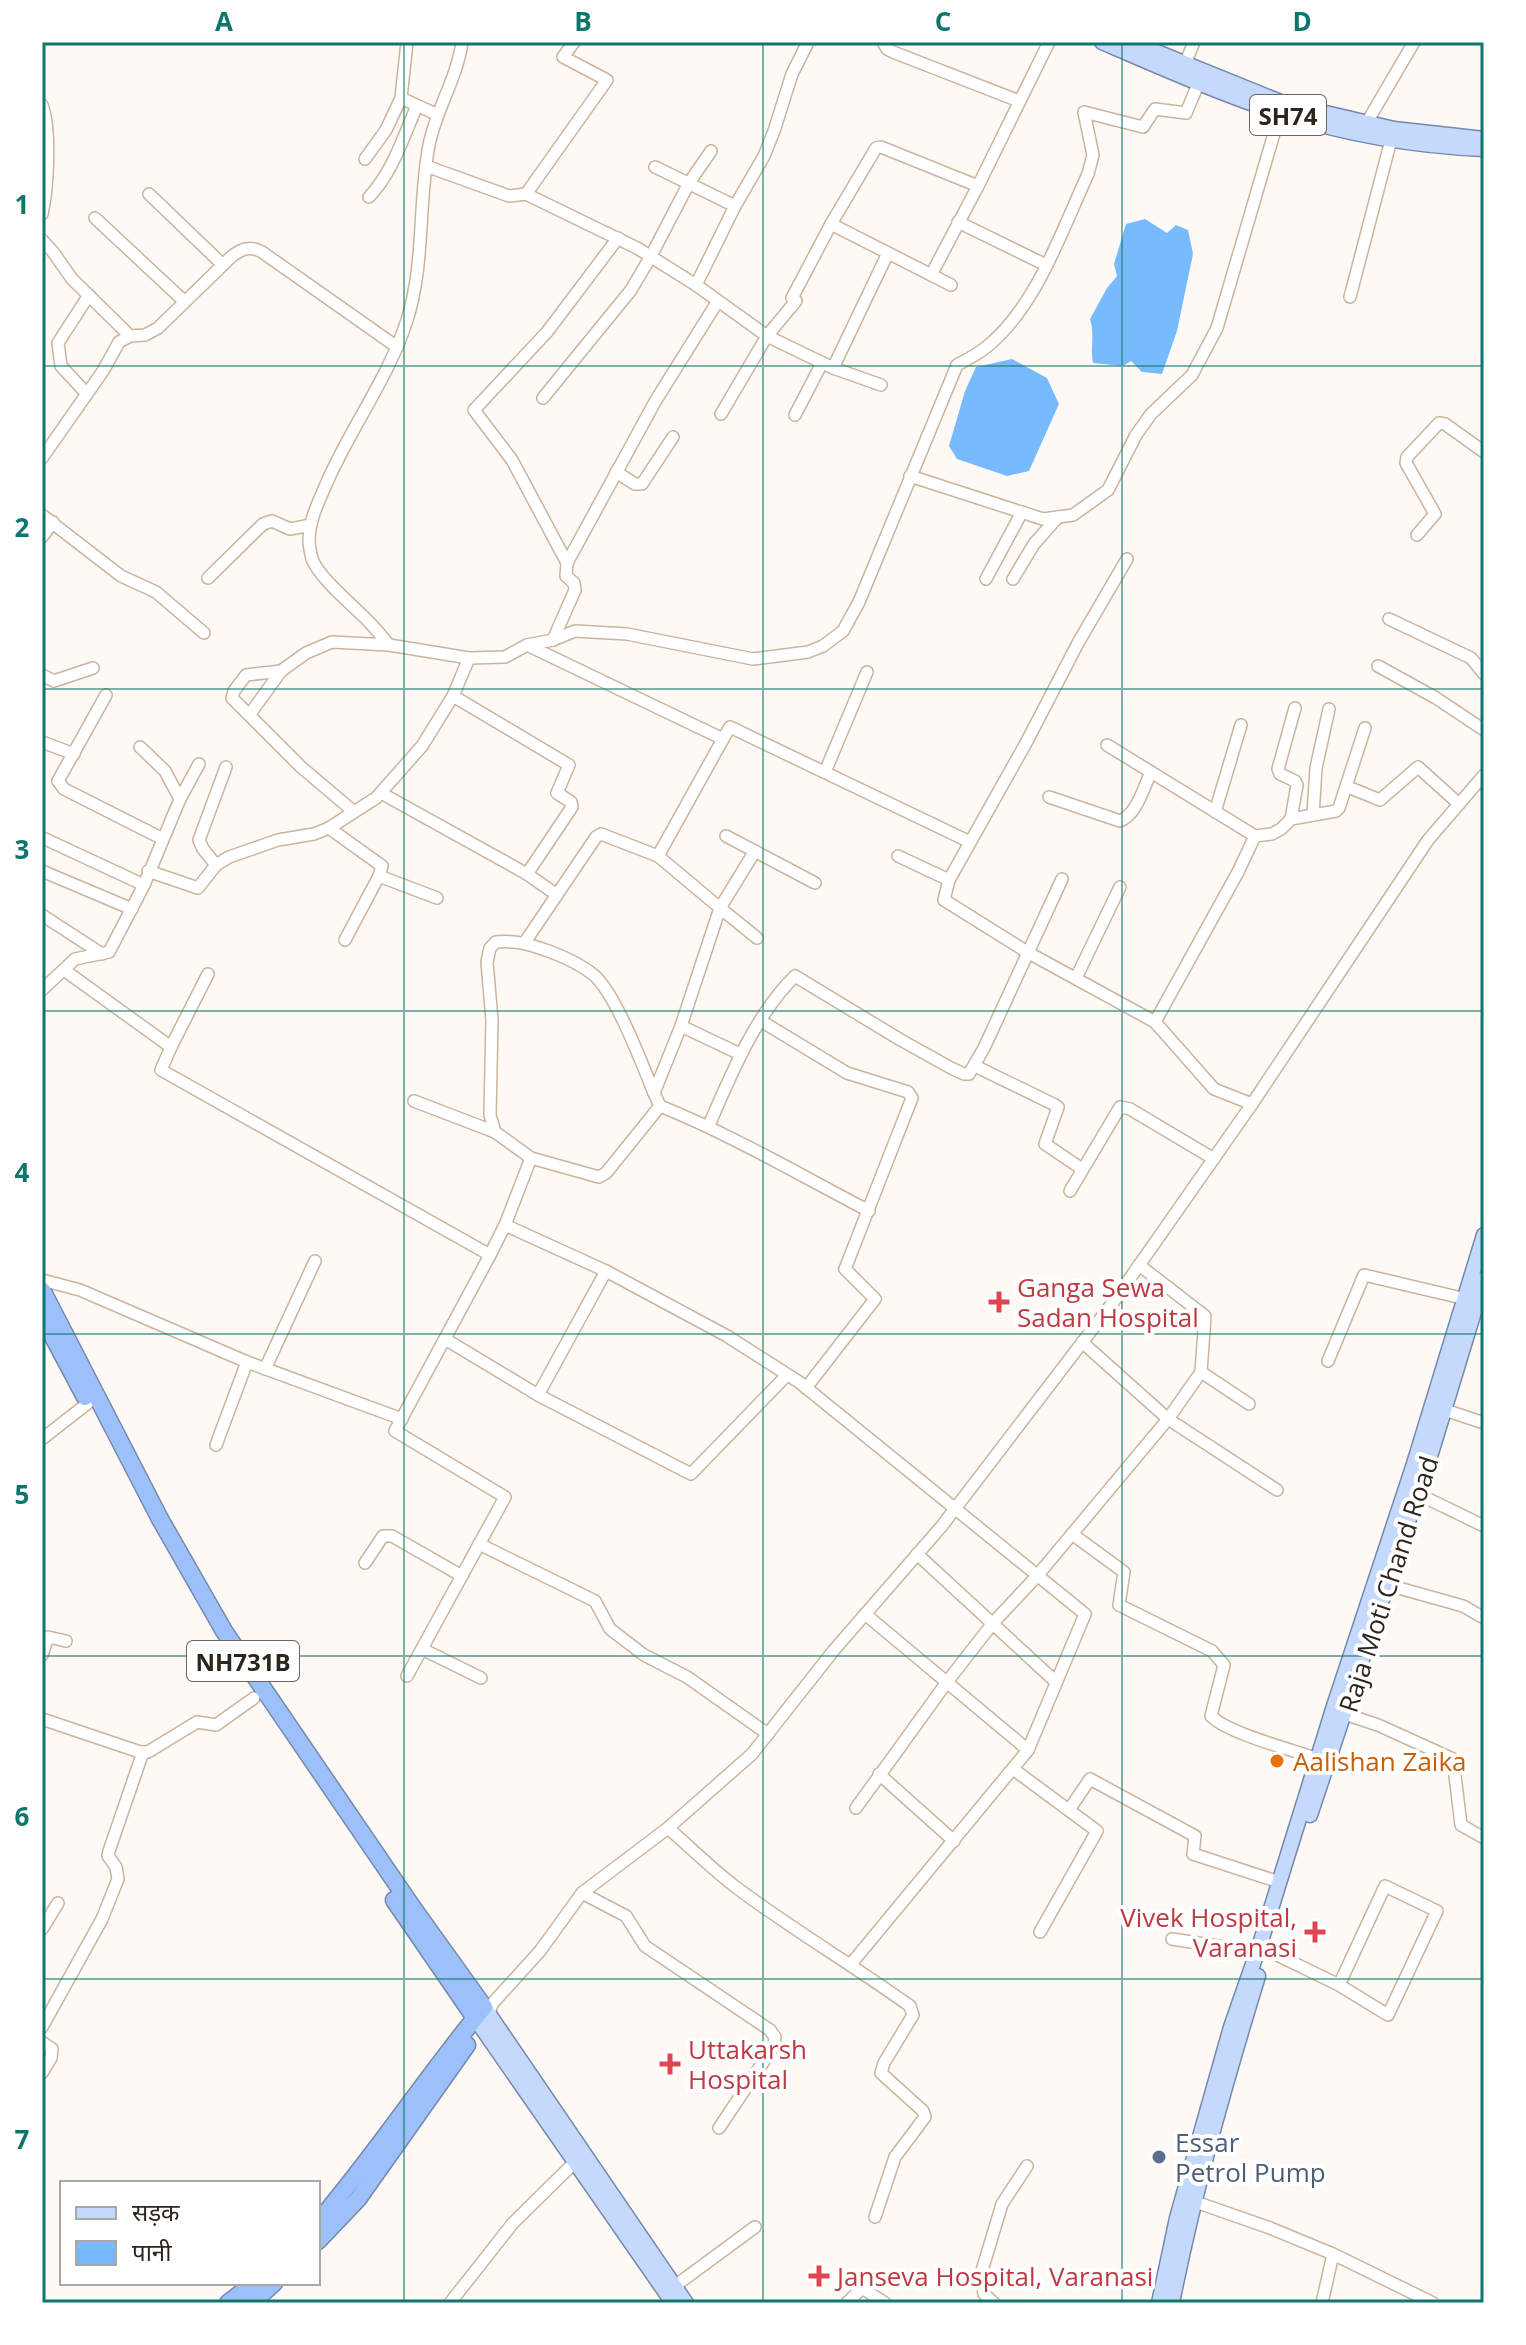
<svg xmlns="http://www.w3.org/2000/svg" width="1526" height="2345" viewBox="0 0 1526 2345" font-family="'Open Sans','Noto Sans Devanagari',sans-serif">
	<rect width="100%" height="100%" fill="#fef9f4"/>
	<g fill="#77bafe">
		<path d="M1145,219l22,14 9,-8 12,5 5,24 -16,77 -15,43 -20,-2 -11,-11 -8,5 -30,-3c-3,-16 2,-28 -3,-44l17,-31 10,-12 -3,-12 12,-40z"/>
		<path d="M1012,359l35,19 12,26 -30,67 -22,5 -50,-17 -8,-13 16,-55 11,-24z"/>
	</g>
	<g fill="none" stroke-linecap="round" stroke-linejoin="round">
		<defs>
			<g id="minor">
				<path d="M407,42l-6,56 35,16"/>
				<path d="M574,42l-11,15 44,23 -81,114 111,54 59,37 71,51 66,32 48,17"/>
				<path d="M883,42l4,7 6,3 126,49"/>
				<path d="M1185,64l9,-22"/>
				<path d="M42,105c9,24 6,83 0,109"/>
				<path d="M1366,124l48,-82"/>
				<path d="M365,159l21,-29 15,-32"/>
				<path d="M426,166l83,30 17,-2"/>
				<path d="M655,167l80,39"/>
				<path d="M149,194l74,71"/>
				<path d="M369,197c24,-25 34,-60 48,-91"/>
				<path d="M95,218l90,84"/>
				<path d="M958,222l88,43"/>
				<path d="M831,224l120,61"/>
				<path d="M42,240l11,12 19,27 58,57"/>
				<path d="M931,275l47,-89"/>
				<path d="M696,285l39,-79 29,-50 10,-25 18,-57 16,-32"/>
				<path d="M1350,297l41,-157"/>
				<path d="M792,298l39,-74 45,-76 5,-1 97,39 71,-144"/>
				<path d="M833,368l55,-115"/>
				<path d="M86,393l-25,-27 -3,-23 31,-48"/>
				<path d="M543,398l88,-108 20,-34 38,-73 22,-32"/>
				<path d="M721,414l46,-78 29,-35"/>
				<path d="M795,415l27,-52"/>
				<path d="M42,458l61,-87 16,-29 11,-6 15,-1 13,-7 73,-71c10,-8 19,-12 31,-5l135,95"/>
				<path d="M616,472l19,12h7l31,-47"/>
				<path d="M910,476l133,43 30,-4 35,-25 28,-55 15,-21 41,-39 25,-47 63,-215"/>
				<path d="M42,515l79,61 35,16 48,41"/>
				<path d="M1417,535l18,-21 -29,-51 1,-6 32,-34 6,1 39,28"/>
				<path d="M42,537l11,-15"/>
				<path d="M1127,559l-49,84 -52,100 -77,137 -5,20 83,52 128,70 59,67 38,15"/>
				<path d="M567,563l-55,-103 -38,-50 73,-78 71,-94"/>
				<path d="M208,578l55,-54 9,-3 18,8 21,-4"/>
				<path d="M986,579l36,-67"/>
				<path d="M1013,579l21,-35 24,-27"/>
				<path d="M1389,619l82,39 13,16"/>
				<path d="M553,640l22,-50 -1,-7 -8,-7 1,-13 89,-163 62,-99"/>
				<path d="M389,645c-7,-8 -13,-16 -20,-23 -15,-16 -49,-43 -57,-63 -1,-5 -3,-13 -3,-18 0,-19 8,-36 15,-52 24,-58 64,-109 83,-169 18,-56 11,-117 22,-175 7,-36 28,-66 33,-103"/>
				<path d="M1378,666l58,32 48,32"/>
				<path d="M42,675l12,6 39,-13"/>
				<path d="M106,695l-48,86 6,8 99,50"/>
				<path d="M453,696l116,69 -12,28 14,9 1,5 -45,67"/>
				<path d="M250,714l31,-43"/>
				<path d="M723,739l7,-12 240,115"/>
				<path d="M42,742l32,12"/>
				<path d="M1107,745l148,91"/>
				<path d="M140,747l25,24 15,28"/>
				<path d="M825,772l42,-100"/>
				<path d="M1348,787l32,13 38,-33 41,37"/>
				<path d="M381,793l146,81 30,21"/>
				<path d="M1049,797l71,24c17,-7 23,-32 31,-49"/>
				<path d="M353,811l-52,-44 -69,-69 2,-7 12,-16 35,-4 25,-18 26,-11 57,3 80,13 36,-1 22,-12 26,-5 22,-9 52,3 126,25 55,-7 15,-6 20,-15 16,-29 98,-237c9,-5 19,-10 27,-16 52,-40 77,-117 104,-175l5,-19 -9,-43 59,15 12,-18 31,4 13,-31"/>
				<path d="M1215,812l26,-87"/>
				<path d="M1313,815l3,-47 13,-59"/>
				<path d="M1291,819l6,-34 -2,-4 -15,-7 -2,-5 17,-61"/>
				<path d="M329,828l53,38 -3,10 -34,64"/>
				<path d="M726,836l89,47"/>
				<path d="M43,838l101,47"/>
				<path d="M755,851l-35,57 37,30"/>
				<path d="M898,856l51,24"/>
				<path d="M216,865l-13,-16 -4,-9 27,-73"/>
				<path d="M42,871l90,38"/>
				<path d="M148,871l50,17 18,-23 13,-8 49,-17 36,-6 15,-6 47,-30 46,-52 31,-50 16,-38"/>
				<path d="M379,876l58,22"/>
				<path d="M42,915l60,39"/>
				<path d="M525,942l71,-105 5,-3 57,22"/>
				<path d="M64,970l107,77 -10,23 329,185"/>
				<path d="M1076,978l44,-91"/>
				<path d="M42,990l33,-31 34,-7 35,-67 36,-86 19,-35"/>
				<path d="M761,1021l86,52 61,19 4,6 -67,171 30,30 -69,89"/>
				<path d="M1155,1022l83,-150 17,-36 17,-2 9,-5 10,-10 45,-8 3,-3 26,-80"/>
				<path d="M681,1026l59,28"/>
				<path d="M171,1047l37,-73"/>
				<path d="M975,1066l80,39 3,2 -1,3 -12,34 37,25"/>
				<path d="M414,1101l81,31"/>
				<path d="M660,1106c72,29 140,69 209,105"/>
				<path d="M709,1125c22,-50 46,-110 86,-149l104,63 52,29 13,6h5l15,-26 78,-169"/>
				<path d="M531,1158l-36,-26 -5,-17 2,-95 -5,-58 3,-14 6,-6c21,-2 36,3 55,10 16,6 31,13 44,24 22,21 47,88 59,117"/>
				<path d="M1070,1191l50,-84 10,2 84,50"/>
				<path d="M505,1225l101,46 121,65 72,46 286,232 -57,136 -177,214"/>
				<path d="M42,1280l38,10 167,72 155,57"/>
				<path d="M445,1339l93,56 153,79 96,-99"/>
				<path d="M1082,1342l86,77 109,71"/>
				<path d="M1328,1361l36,-86 102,24"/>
				<path d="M265,1369l50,-108"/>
				<path d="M1201,1372l48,32"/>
				<path d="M538,1395l68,-124"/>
				<path d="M1439,1408l45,15"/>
				<path d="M42,1439l46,-36"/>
				<path d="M216,1445l31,-83"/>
				<path d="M1418,1494l66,32"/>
				<path d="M1072,1534l52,38 -5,33 93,46 12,14 -13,51c16,17 82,34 107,43"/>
				<path d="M479,1544l116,57 15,28 34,26 43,22 81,57"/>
				<path d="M917,1554l139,128"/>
				<path d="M365,1563l18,-27h9l70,40"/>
				<path d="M1388,1585l75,21 21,12"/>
				<path d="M865,1614l163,136"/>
				<path d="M422,1649l59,29"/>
				<path d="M42,1655l6,-18 18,4"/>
				<path d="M407,1676l98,-179 -110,-66 95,-176 15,-30 26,-67 68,19 7,-4 54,-67 -6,-13 27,-67 39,-118 -62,-52 65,-117 -196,-94"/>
				<path d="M1345,1714l33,11 75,34 8,66 23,13"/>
				<path d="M42,1719l98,33h8l49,-30 19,3 38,-27"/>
				<path d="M1013,1769l84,62 -57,101"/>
				<path d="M879,1774l75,67"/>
				<path d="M856,1808l91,-126 46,-59 44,-47 131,-157 33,-47 4,-56 -66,-51"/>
				<path d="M1069,1810l21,-31 105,57 -2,18 86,28"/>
				<path d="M668,1828c23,20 45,42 69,60 56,42 116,77 173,118l3,9 -29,48 -3,10 42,38 2,6 -30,40 -20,60"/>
				<path d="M582,1893l44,23 19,30 125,84 5,7 -1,9 -55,82"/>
				<path d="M42,1929l16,-26"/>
				<path d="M1172,1939l85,13"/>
				<path d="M1267,1950l72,35 49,30 49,-104 -52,-25 -46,99"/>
				<path d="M489,2014l3,-10 48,-53 42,-58 86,-65 84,-74 82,-104 107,-123 173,-226 138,-197 176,-264 56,-65"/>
				<path d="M42,2027l60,-108 16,-40 -2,-12 -8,-11 1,-5 34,-99"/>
				<path d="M42,2042l10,7 -1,9 -9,15"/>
				<path d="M1187,2199l83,29 63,26 100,49"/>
				<path d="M675,2286l80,-59"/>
				<path d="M450,2303l63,-80 62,-61"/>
				<path d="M847,2303l15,-15 23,15"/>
				<path d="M994,2303l-10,-9 -3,-20 21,-70 25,-38"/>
				<path d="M1322,2303l11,-49"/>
			</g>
			<g id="major">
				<path d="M1102,42c58,25 117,51 177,71 66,21 136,33 205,36"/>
				<path d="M1132,42l151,61 111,26 90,10"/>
				<path d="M1310,1815l122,-365 52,-171"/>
				<path d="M484,2007l202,296"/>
				<path d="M475,2018l198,285"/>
				<path d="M1159,2303l18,-85 54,-191 30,-86 73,-235 79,-239 71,-232"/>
				<path d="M1172,2303c22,-111 53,-219 86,-327"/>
			</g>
			<g id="highway">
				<path d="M42,1290l118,229 64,112 189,277 71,99c-58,70 -107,146 -166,215"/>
				<path d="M42,1316l43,81"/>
				<path d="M394,1900l81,118"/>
				<path d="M318,2241l40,-42 109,-154"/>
				<path d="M228,2303l26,-20"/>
				<path d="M252,2303l22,-20"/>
			</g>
		</defs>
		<use href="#minor" stroke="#cbb49c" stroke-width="14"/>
		<use href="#major" stroke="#7589ab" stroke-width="17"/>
		<use href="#highway" stroke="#7589ab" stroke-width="19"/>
		<use href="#minor" stroke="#fff" stroke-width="11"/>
		<use href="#major" stroke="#c4d9fb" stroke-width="14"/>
		<use href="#highway" stroke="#9cc0f9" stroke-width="16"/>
	</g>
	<path fill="none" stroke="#0f766e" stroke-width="2" stroke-opacity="0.55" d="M404,42v2261M763,42v2261M1122,42v2261M42,366h1442M42,689h1442M42,1011h1442M42,1334h1442M42,1656h1442M42,1979h1442"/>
	<g fill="#e0444e" stroke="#fff" stroke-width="3">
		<path d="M995 1290h8v8h8v8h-8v8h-8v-8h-8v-8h8z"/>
		<path d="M1311 1920h8v8h8v8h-8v8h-8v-8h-8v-8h8z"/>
		<path d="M666 2052h8v8h8v8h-8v8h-8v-8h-8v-8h8z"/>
		<path d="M815 2264h8v8h8v8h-8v8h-8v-8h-8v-8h8z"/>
	</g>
	<circle fill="#e8710a" stroke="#fff" stroke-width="3" cx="1277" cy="1761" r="8"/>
	<circle fill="#5c6f8a" stroke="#fff" stroke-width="3" cx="1159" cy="2157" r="8"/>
	<g text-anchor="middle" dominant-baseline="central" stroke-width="8" stroke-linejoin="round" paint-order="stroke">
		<g fill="#fff" stroke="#6c665f" stroke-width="2">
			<rect x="1250" y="95" width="76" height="40" rx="6"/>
			<rect x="187" y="1641" width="112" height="40" rx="6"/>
		</g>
		<g font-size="24" font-weight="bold" fill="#2d241b">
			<text x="1288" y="115">SH74</text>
			<text x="243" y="1661">NH731B</text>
		</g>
		<g font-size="26" fill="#be3a42" stroke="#fff" text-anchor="start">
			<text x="1017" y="1287">Ganga Sewa<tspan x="1017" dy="30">Sadan Hospital</tspan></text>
			<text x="1297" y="1917" text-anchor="end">Vivek Hospital,<tspan x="1297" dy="30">Varanasi</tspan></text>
			<text x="688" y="2049">Uttakarsh<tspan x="688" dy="30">Hospital</tspan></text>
			<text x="837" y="2276">Janseva Hospital, Varanasi</text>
		</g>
		<g font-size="26" fill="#2d241b" stroke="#fff">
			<text transform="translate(1388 1584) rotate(-72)">Raja Moti Chand Road</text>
		</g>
		<g font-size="26" fill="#c56008" stroke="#fff" text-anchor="start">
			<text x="1293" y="1761">Aalishan Zaika</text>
		</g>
		<g font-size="26" fill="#4e5e75" stroke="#fff" text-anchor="start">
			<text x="1175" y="2142">Essar<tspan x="1175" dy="30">Petrol Pump</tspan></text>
		</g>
	</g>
	<rect width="1526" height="2345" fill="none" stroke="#ffffff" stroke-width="88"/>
	<rect x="60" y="2181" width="260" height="104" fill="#ffffff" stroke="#aba7a4" stroke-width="2"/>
	<rect x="76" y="2207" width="40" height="12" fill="#c4d9fb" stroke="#aba7a4" stroke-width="2"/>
	<text x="132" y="2221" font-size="24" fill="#2d241b">सड़क</text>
	<rect x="76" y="2241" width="40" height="24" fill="#77bafe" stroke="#aba7a4" stroke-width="2"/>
	<text x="132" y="2261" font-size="24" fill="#2d241b">पानी</text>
	<rect x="44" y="44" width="1438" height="2257" fill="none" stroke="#0f766e" stroke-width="3"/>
	<g font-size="26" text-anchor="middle" font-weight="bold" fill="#0f766e">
		<text x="224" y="31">A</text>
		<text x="583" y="31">B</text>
		<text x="943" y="31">C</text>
		<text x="1302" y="31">D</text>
		<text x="22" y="214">1</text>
		<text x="22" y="537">2</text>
		<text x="22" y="859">3</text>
		<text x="22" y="1182">4</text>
		<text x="22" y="1504">5</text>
		<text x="22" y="1826">6</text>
		<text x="22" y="2149">7</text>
	</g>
</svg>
